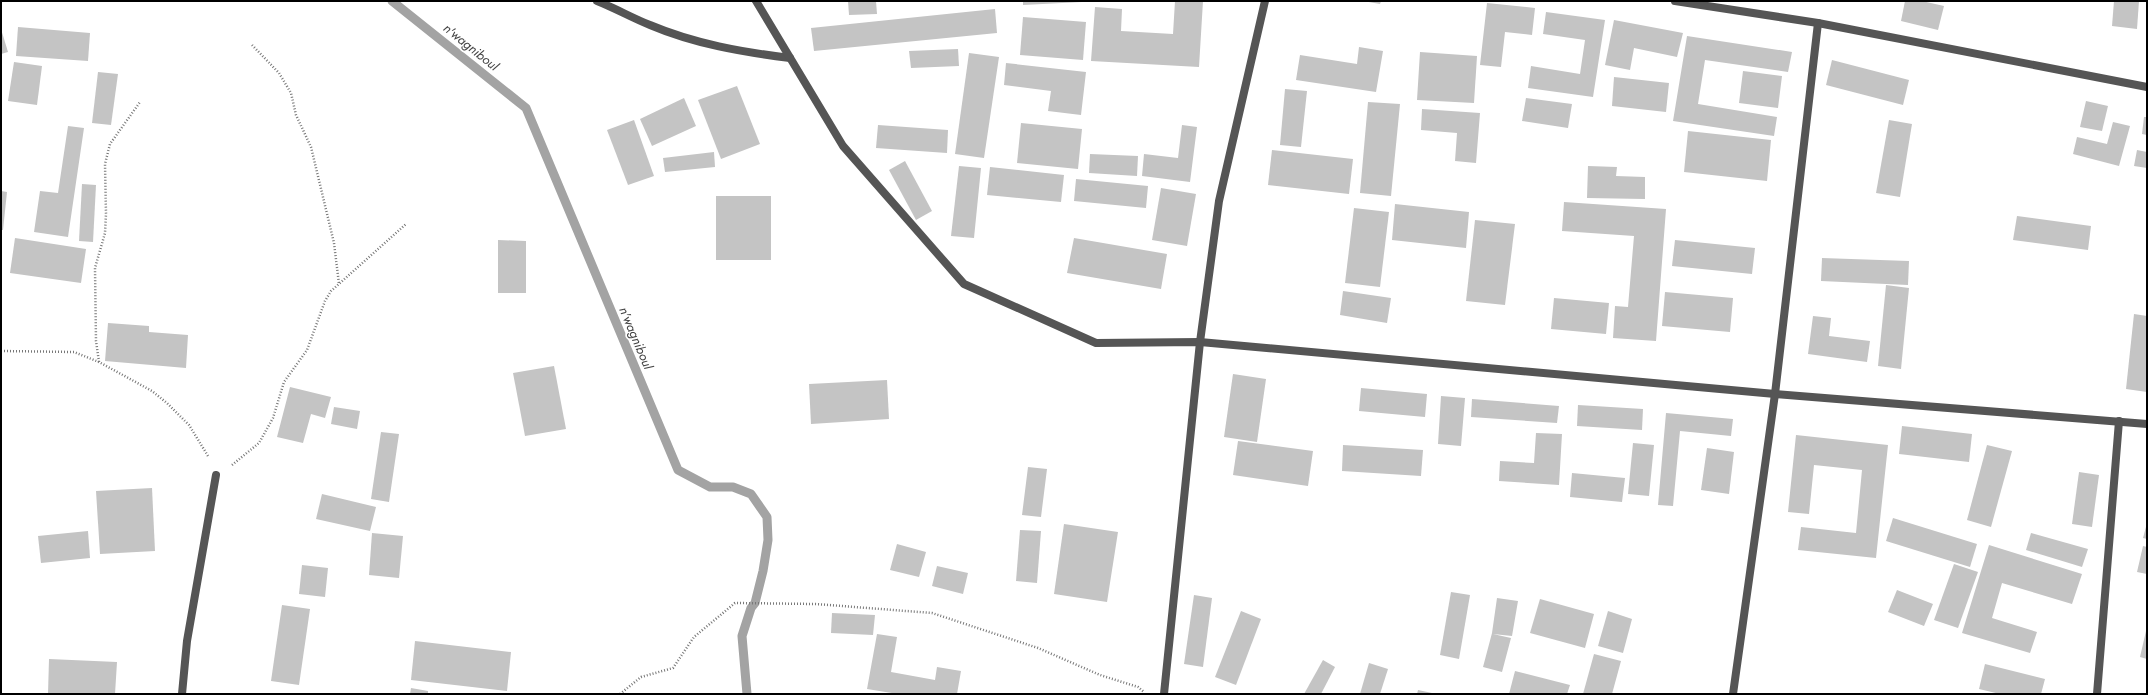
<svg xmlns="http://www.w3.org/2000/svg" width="2148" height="695" viewBox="0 0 2148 695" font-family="Jost,sans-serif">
	<rect width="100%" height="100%" fill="#fff"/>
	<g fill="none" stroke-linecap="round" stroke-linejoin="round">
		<path stroke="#a3a3a3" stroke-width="9" d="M392,1l134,107 152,362 32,17h23l18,7 16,23 1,23 -5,31 -8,32 -4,5 -9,28 5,58"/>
	</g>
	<g fill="#c4c4c4">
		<path d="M848,1h28l1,13 -28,1z"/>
		<path d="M1023,1h59v1l-59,3z"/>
		<path d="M1175,1h28l-4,66 -108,-6 4,-54 27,2 -1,22 52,3z"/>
		<path d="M1363,1h18l-1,3z"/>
		<path d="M1905,1h17l22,5 -6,24 -37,-9z"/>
		<path d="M2114,1h25l-2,28 -25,-3z"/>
		<path d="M1487,3l48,5 -3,27 -27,-3 -4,35 -21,-2z"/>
		<path d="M995,9l2,24 -183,18 -3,-23z"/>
		<path d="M1546,12l59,8 -12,77 -65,-9 3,-22 49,8 5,-34 -42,-6z"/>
		<path d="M1023,17l63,5 -3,38 -63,-5z"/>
		<path d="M1614,20l69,13 -6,24 -43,-9 -4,22 -25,-5z"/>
		<path d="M18,27l72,6 -2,28 -72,-5z"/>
		<path d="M1,29l7,23 -7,2z"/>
		<path d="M1687,36l105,16 -4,20 -83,-12 -7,44 79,13 -3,19 -101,-15z"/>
		<path d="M1359,47l24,4 -7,41 -80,-12 4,-25 57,9z"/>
		<path d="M958,49l1,17 -48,2 -2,-17z"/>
		<path d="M1420,52l57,4 -3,47 -57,-3z"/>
		<path d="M969,53l30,4 -15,101 -29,-4z"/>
		<path d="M1832,60l77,20 -6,25 -77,-20z"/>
		<path d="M14,62l28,4 -5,39 -29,-4z"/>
		<path d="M1006,63l80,9 -5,43 -33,-4 3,-20 -47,-6z"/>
		<path d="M1743,71l39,5 -4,32 -39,-5z"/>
		<path d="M98,72l20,2 -7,51 -19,-2z"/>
		<path d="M1614,77l55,6 -3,29 -54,-6z"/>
		<path d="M737,86l23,58 -39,15 -23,-59z"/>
		<path d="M1285,89l22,2 -6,56 -21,-2z"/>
		<path d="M684,98l12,28 -44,20 -12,-27z"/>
		<path d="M1526,98l46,6 -4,24 -46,-7z"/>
		<path d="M2086,101l22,5 -6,25 -22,-4z"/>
		<path d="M1368,102l32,2 -9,92 -31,-3z"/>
		<path d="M1422,109l58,4 -4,50 -21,-2 2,-28 -36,-3z"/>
		<path d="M2144,117h3v18l-5,-1z"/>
		<path d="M634,120l20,56 -26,9 -21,-55z"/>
		<path d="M1889,120l23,4 -12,73 -24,-4z"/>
		<path d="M2113,122l17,4 -11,40 -46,-12 4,-17 30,7z"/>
		<path d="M1021,123l61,6 -4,40 -61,-6z"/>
		<path d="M878,125l70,5 -1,23 -71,-5z"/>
		<path d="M1182,125l15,2 -7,55 -48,-6 2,-22 34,4z"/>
		<path d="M68,126l16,2 -16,109 -34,-5 6,-41 18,2z"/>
		<path d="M1688,131l83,9 -4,41 -83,-9z"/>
		<path d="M1272,150l81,9 -4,35 -81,-9z"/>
		<path d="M2137,150l10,2v16l-13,-2z"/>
		<path d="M714,152l1,15 -50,5 -2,-14z"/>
		<path d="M1090,154l48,2 -1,20 -48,-3z"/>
		<path d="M905,161l27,50 -16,9 -27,-50z"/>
		<path d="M959,166l22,2 -7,70 -23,-2z"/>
		<path d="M1588,166l29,1 -1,9 29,1v22l-58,-1z"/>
		<path d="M990,167l74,8 -3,27 -74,-7z"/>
		<path d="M1076,179l72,7 -2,22 -72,-7z"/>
		<path d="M82,184l14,1 -3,57 -14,-1z"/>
		<path d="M1161,188l35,6 -9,52 -35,-6z"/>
		<path d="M1,191l6,1 -4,38h-2z"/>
		<rect x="716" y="196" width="55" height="64"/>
		<path d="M1564,202l102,7 -10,132 -43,-3 2,-32 13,1 6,-71 -72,-5z"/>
		<path d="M1395,204l74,8 -3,36 -74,-8z"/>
		<path d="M1354,208l35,4 -9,75 -35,-4z"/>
		<path d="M2017,216l74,10 -3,24 -75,-10z"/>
		<path d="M1475,220l40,4 -10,81 -39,-4z"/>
		<path d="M15,238l71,11 -5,34 -71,-10z"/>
		<path d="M1074,238l93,16 -6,35 -94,-16z"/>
		<path d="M498,240l28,1v52h-28z"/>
		<path d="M1675,240l80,8 -3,26 -80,-8z"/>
		<path d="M1822,258l87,3 -1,24 -87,-4z"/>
		<path d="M1886,285l23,3 -8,81 -23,-3z"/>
		<path d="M1343,291l48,7 -4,25 -47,-8z"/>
		<path d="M1665,292l68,6 -3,34 -68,-6z"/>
		<path d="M1554,298l55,5 -3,31 -55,-5z"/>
		<path d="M2134,314l13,2v76l-21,-3z"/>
		<path d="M1813,316l18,2 -2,18 41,5 -3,21 -59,-8z"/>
		<path d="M108,323l41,3v6l39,3 -2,33 -81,-7z"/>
		<path d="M554,366l12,63 -41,7 -12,-63z"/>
		<path d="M1233,374l33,5 -9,63 -33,-5z"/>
		<path d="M887,380l2,39 -78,5 -2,-40z"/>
		<path d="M290,387l41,10 -6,21 -14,-4 -8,29 -26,-6z"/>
		<path d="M1361,388l66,6 -2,23 -66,-6z"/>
		<path d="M1441,396l24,2 -4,48 -23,-2z"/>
		<path d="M1472,399l87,7 -2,17 -86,-6z"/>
		<path d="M1578,405l65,4 -1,21 -65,-4z"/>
		<path d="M334,407l26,4 -3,18 -26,-5z"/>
		<path d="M1666,413l67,6 -2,17 -51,-5 -7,75 -15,-1z"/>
		<path d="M1902,426l70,8 -3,28 -70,-8z"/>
		<path d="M381,432l18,2 -10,68 -18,-3z"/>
		<path d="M1536,433l26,1 -3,51 -60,-4 1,-20 34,2z"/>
		<path d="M1796,435l92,10 -12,113 -78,-8 3,-23 55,6 6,-63 -48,-5 -5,49 -21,-2z"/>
		<path d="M1238,441l75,10 -5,35 -75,-11z"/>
		<path d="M1633,443l21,2 -5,51 -21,-2z"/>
		<path d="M1343,445l80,5 -2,26 -79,-5z"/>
		<path d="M1987,445l25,6 -21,76 -24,-7z"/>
		<path d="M1707,448l27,4 -5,42 -28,-4z"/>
		<path d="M1028,467l19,2 -6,48 -19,-2z"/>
		<path d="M2079,472l20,3 -7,52 -20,-3z"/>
		<path d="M1572,473l53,5 -3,24 -52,-5z"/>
		<path d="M152,488l3,63 -55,3 -4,-63z"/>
		<path d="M322,494l54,13 -6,24 -54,-12z"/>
		<path d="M1893,518l84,26 -7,23 -84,-26z"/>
		<path d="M2147,523v16l-4,-1z"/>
		<path d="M1064,524l54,8 -11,70 -53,-8z"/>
		<path d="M1020,530l21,1 -4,52 -21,-2z"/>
		<path d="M88,531l2,27 -49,5 -3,-27z"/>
		<path d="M372,533l31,3 -4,42 -30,-3z"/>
		<path d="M2031,533l57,16 -6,18 -56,-17z"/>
		<path d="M897,544l29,8 -7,25 -29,-7z"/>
		<path d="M1989,545l93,29 -10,30 -70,-21 -10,35 45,14 -7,21 -68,-20z"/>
		<path d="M2143,546l4,1v27l-10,-2z"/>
		<path d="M1954,564l24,8 -20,56 -24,-8z"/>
		<path d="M302,565l26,3 -3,29 -26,-3z"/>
		<path d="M937,566l31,7 -5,21 -31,-8z"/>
		<path d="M1897,590l36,14 -9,22 -36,-14z"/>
		<path d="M1451,592l19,3 -11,64 -19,-4z"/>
		<path d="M1194,595l18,3 -9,69 -19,-3z"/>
		<path d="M1497,598l21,3 -6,35 -19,-2 18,4 -9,34 -19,-5 9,-34z"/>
		<path d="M1540,599l54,15 -9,34 -55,-15z"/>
		<path d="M282,605l28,4 -11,76 -28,-4z"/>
		<path d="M1241,611l20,8 -25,66 -21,-8z"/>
		<path d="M1608,611l24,8 -9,34 -25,-7z"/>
		<path d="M832,613l43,2 -2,20 -42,-2z"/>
		<path d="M2146,631h1v28l-7,-2z"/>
		<path d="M877,634l20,3 -6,35 44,8 2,-13 24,4 -4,23h-59l-31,-5z"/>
		<path d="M415,641l96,11 -4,39 -96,-11z"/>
		<path d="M1594,654l27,7 -9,33h-29z"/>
		<path d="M49,659l68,3 -2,32h-67z"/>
		<path d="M1323,660l12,7 -14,27h-17z"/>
		<path d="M1369,663l19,6 -8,25h-20z"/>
		<path d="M1985,664l60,15 -4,15h-41l-21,-5z"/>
		<path d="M1515,671l55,14 -3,9h-58z"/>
		<path d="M411,688l17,3v3h-18z"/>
		<path d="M1418,690l14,3v1h-15z"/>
	</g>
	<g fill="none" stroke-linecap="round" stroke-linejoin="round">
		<g stroke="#777" stroke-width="2.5" stroke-dasharray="1 2" stroke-linecap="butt">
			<path d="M252,45l27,28 12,20 5,22 15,32 23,96 5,41"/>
			<path d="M1,351l73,1 25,10 53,29 15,12 22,22 19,31"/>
			<path d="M99,362l-3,-21 -1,-73 10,-35 1,-19 -1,-50 5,-20 30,-42"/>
			<path d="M232,465l27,-22 14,-25 11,-36 23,-32 18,-49 6,-10 75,-67"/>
			<path d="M620,694l21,-17 32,-9 21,-31 41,-34 81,1 116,9 106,35 62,27 38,12 6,5"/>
		</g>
		<g stroke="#555" stroke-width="8">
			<path d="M597,1c18,7 35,17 53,24 45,19 92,27 140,33"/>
			<path d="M756,1l87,145 121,138 132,59 104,-1 575,52 372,30"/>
			<path d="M1675,1l143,22 329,64"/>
			<path d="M182,694l5,-53 29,-166"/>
			<path d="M1164,694l36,-352 19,-141 46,-200"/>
			<path d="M1733,694l42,-300 43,-371"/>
			<path d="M2097,694l22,-273"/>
		</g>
	</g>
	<g text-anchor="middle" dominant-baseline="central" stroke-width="3.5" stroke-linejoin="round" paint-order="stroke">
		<g font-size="13" font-style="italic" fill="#444" stroke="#fff">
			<text transform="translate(471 47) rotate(39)">n'wagniboul</text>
			<text transform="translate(636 338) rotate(67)">n'wagniboul</text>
		</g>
	</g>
	<rect width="2148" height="695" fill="none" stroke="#000000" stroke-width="4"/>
</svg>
